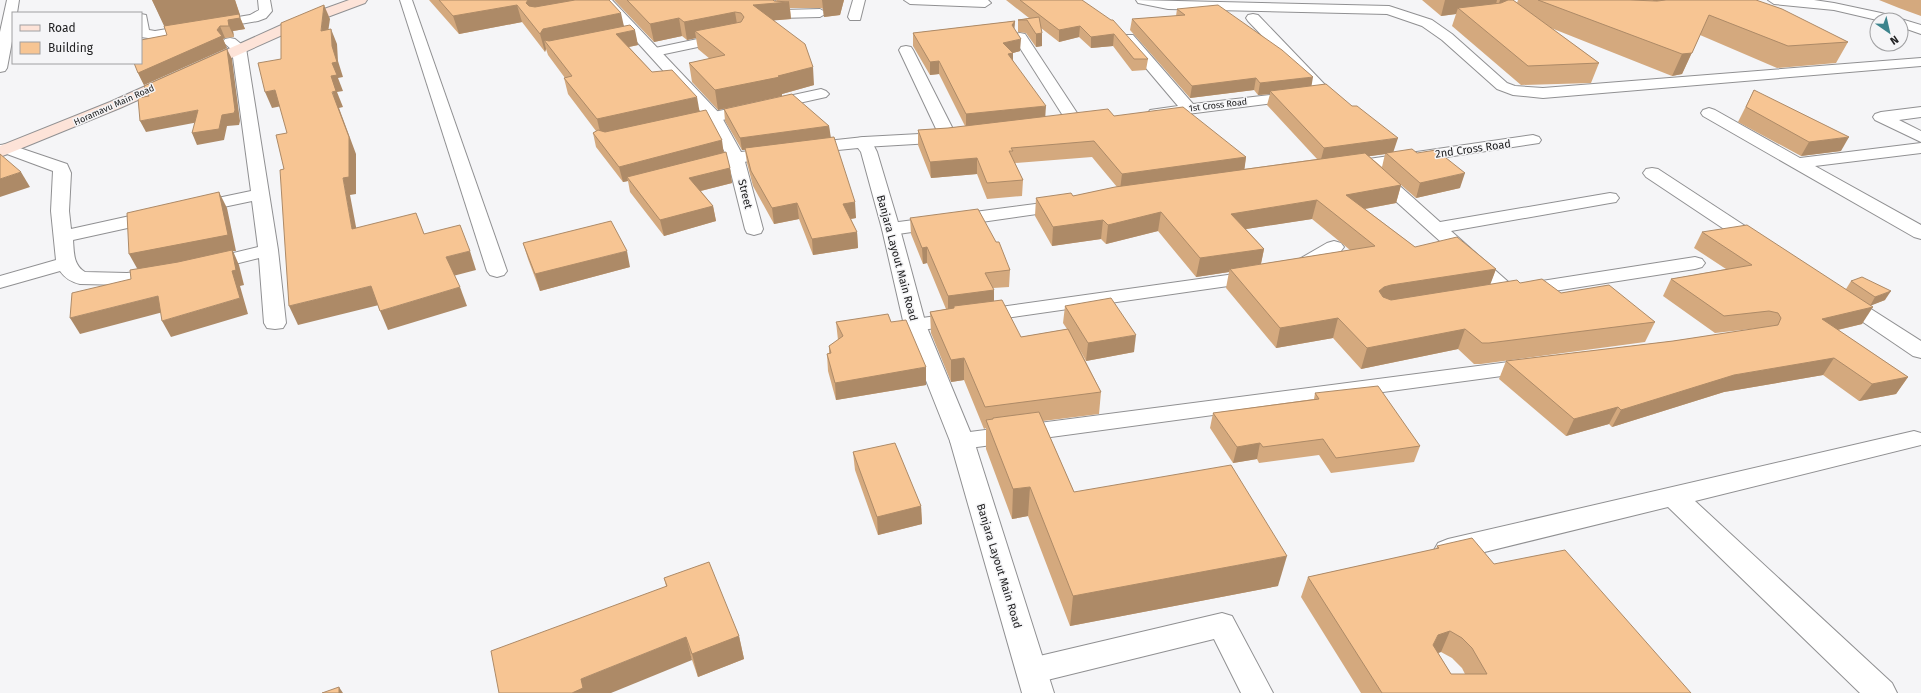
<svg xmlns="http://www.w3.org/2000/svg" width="1921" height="693" viewBox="0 0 1921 693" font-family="'Fira Sans',sans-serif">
	<rect width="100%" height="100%" fill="#f5f5f7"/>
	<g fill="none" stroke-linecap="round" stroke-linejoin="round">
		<defs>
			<g id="minor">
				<path d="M7,0h12l-2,13h-4v23l-6,32 -2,3 -5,1v-40z"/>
				<path d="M258,0h12l2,11 -6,7 -8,3 -103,18 -14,-2v-23l5,1 3,15 6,1 95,-16 9,-5z"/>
				<path d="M400,0h12l95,271 -3,4 -7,2 -7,-2 -3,-4z"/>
				<path d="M758,0h16l9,10 37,-1 7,4 -7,4 -41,1c-4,-1 -19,-15 -21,-18z"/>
				<path d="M853,0h12l-5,20h-10l-2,-3z"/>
				<path d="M904,0h84l3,3 -6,4 -75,-3z"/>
				<path d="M1136,0l253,6 43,14 20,14 55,49 8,3 28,2 378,-30v8l-378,32 -30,-3 -16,-6 -55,-49 -20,-14 -35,-12 -219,-5 -30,-6z"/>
				<path d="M1768,0h46l20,3 47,10 15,4 2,3 3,-1 20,6v9l-20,-7v-7h-24l-43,-10 -60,-6z"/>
				<path d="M1253,14l5,1 72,75 3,3 -3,3 -174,22 -6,-2 -2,-3 2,-3 28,-4 -55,-65 -2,-3 2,-3h10l60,69 121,-14 -66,-69 -2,-3 2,-3z"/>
				<path d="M726,33l5,1 2,3 -2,3 -76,16 -5,-1 -2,-3 2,-3 5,-1z"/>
				<path d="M1020,33l5,1 58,88 -2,3 -6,2 -6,-2 -2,-3 -54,-85 2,-3z"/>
				<path d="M230,38l5,1 11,9 32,202 8,73 -3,5 -8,1 -8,-1 -3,-5 -5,-65 -52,13 -7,-2 -3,-4 3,-4 58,-14 -6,-46 -57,12 -6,-1 -3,-4 3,-4 62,-13 -19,-141 -9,-8 2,-3z"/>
				<path d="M906,46l5,1 2,3 44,87 -2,3 -6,2 -85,5 -6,-1 -2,-4 2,-4 6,-1 74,-4 -39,-83 2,-3z"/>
				<path d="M821,89l5,2 3,3 -3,3 -135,30 -6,-2 -2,-3 2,-3 6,-2z"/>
				<path d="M1921,107v10l-22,3 22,11v11l-46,-22 -2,-3 2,-3 6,-2z"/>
				<path d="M1709,108l6,2 85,48 121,-15v10l-106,13 106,59v14l-7,-2 -211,-121 -2,-3 2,-3z"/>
				<path d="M1533,135l6,2 2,3 -2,3 -191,29 -6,-1 -3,-4 3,-4 6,-1z"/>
				<path d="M8,144l59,20 4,9 -2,38 2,18 86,-19 7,2 2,4 -2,4 -91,20c1,12 0,25 12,32l42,1 33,-4 7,2 3,4 -3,4 -40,6 -47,-1c-9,-2 -15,-6 -20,-13l-60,17v-12l56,-16 -5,-49 2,-40 -46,-17 -7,1v-10z"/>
				<path d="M736,153l6,1 2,4 19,71 -2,4 -7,2 -7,-2 -2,-4 -16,-64 -31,9 -6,-1 -3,-4 3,-4z"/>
				<path d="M1652,168l6,1 107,70 3,4 -3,4 -7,2 -7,-2 -105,-70 -3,-4 3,-4z"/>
				<path d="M1376,169l6,1 58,52 170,-29 6,1 3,4 -3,4 -6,1 -159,28 63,56 8,-3 173,-27 7,2 3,4 -3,4 -7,2 -173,27c-6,-1 -11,4 -20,1l-132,-119 -3,-4 3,-4z"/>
				<path d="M1066,200l6,1 3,4 -3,4 -181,26 -7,-2 -2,-4 2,-4 7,-2z"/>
				<path d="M1334,241l7,2 3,4 -3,4 -38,22 -7,2 -7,-2 -3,-4 3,-4 38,-22z"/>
				<path d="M1256,271l7,2 3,4 -3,4 -348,50 -8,-1 -3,-5 3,-5 8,-1z"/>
				<path d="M1842,293l7,2 72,46v17l-8,-2 -78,-53 -3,-4 3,-4z"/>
				<path d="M1531,359l8,2 3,5 -3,5 -577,78 -9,-2 -3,-6 3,-6 9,-2z"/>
				<path d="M1914,431l7,2v12l-226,56 197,182 5,10h-37l-192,-186 -220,54 -10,-4 -4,-7 4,-7 10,-4z"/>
				<path d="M1222,613l10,3 41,77h-32l-27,-54 -183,45 -11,-4 -4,-9 4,-9 11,-4z"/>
			</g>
			<g id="tertiary">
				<path d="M599,0h13l108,114 21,38 35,-4 6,1 2,4 -2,4 -46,6 -6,-1 -23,-43z"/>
				<path d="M864,137l6,1 7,14 23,77 26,96 48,116 80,252h-32l-72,-252 -46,-116 -22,-96 -21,-77 -3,-4 -50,5 -6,-1 -2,-4 2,-4 6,-1z"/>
			</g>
			<path id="secondary" d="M349,0h18l-2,3 -67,25 -178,80 -120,49v-11l110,-44 178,-80z"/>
		</defs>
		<use href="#minor" stroke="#909092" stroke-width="2"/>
		<use href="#tertiary" stroke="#909092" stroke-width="2"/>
		<use href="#secondary" stroke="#909092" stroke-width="2"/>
		<use href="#minor" fill="#fff" fill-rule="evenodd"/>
		<use href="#tertiary" fill="#fff" fill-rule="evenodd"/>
		<use href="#secondary" fill="#fde3d8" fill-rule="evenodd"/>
	</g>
	<g fill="#d4a97e" fill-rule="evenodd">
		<path d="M152,0h83l5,15h-1l6,14 -12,2 1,6 -9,1 -2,1 4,9 -83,37 -6,-12 29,-38 -2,-9z"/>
		<path d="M429,0h180l15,26 14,19 -9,2 23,25 48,39 24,41 6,16 2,15 -31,8 12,15 3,15 -52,15 -34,-44 -2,-11 -5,1 -27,-35 -3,-14 3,-2 -28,-37 -4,-16h1l-17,-23 -2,-6 -1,3 -23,-30 -63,12z"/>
		<path d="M614,0h159l1,1h3l-2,-1h69l-4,15 -16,2 -1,-8 -2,-1h-31l1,11 -17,1 40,65 -32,9v2l-64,14 -26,-28 -3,-19 21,-4 -12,-10 -2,-11 -9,2 -5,-4 -28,6z"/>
		<path d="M1006,0h76l66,59 -2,11 -14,1 -19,-25 -22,2 -12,-11 -20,5 -18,-14 1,18 -6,1 -10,-14 -8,-1v-12l11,-2z"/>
		<path d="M1422,0h91l4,3 1,-3h238l92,42 -12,21 -59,5 -77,-33 -18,39 -10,2 -121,-48 48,35 -8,20 -70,2 -69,-59 4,-12 -15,2z"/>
		<path d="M1879,0h42v16l-22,-8z"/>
		<path d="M1177,9l134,77 83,66 66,36 -44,10 -15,-13 -5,18 -31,6 50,38 81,22 -6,15 30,-1 41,10 94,29 -10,20 -164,22h-7l-16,-15 -97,20 -28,-31 -57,10 -50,-60 3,-16 -33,5 -38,-46 -52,13 -5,-5 -49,7 -17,-30 1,-18 37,-2 44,-9 -25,-30 -77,6 8,17 -1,16 -35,3 -10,-25 -46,4 -13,-33v-15l30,-2 17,-2 -26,-52 -9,1 -17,-29v-13l102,-12 -1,8 6,22 -7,2v8l32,56 69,-1 132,41 -2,12 73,-10 -50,-54 3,-11 -12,1 -4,-5 -64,8 -60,-68 2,-11 44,-3zM1385,154l-3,13 -13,-11zM1312,219l38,31 -89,14 3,-15 -18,-20z"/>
		<path d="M1754,90l87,61 -40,5 -63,-34z"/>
		<path d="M724,109l105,17 1,11 26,81 -5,1 6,13 1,16 -45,7 -14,-36 -25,5 -21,-38 -6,-23 -2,-13h-3l-17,-29z"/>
		<path d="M910,218l100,52 -1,17 -16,1 1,13 27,36 46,-8 -4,-6 2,-17 69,46 -48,9 -7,-13 22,44 -2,22 -56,7 31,71 204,94 -208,40 -42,-110 -16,3 -26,-70v-21l-2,1 -20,-49 -13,2 -20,-49 -1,-21 16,-3 -19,-46 -4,1 -12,-30z"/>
		<path d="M1702,232l144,57 5,-8 34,19 -14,5 -9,19 -24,6 70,47 -12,17 -37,7 -36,-26 -99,17 -112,35 -3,-3 -43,12 -67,-57 7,-18 167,-20 87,-13 -45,5 -52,-37 8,-17 55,-10 -32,-21z"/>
		<path d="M523,243l107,24 -90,24 -12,-32z"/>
		<path d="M836,322h55l35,63 -90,15 -8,-29 -1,-17 2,-1v-7l9,-6z"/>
		<path d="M1315,393l105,53 -6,16 -83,11 -12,-18 -60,8 -2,-4 -24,4 -23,-35 3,-15 101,-14z"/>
		<path d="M853,452l68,54 1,18 -44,11 -23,-65z"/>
		<path d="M1437,546l57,18 197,129h-330l-60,-96 7,-20 128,-28zM1441,652l11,6 10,10 3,6h-14l-13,-21z"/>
		<path d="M664,578l75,58 5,23 -46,18 -32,-91z"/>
	</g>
	<g fill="#ad8a67">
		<path d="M152,0h83l5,15h-1l6,14 -12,2 1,6 -5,-11 -64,2z"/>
		<path d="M528,0h71l-65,15 -8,-12z"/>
		<path d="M822,0h22l-4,15 -16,2z"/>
		<path d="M1445,0h52l-2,8h-37l-2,6 -15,2z"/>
		<path d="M1500,0h12l-14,7z"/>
		<path d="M1653,0h36l-40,10z"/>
		<path d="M789,2l2,17 -35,3 -3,-17z"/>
		<path d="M324,5l6,14 -4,27 -5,-15z"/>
		<path d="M517,5l5,17 -63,12 -6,-18z"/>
		<path d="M735,12l3,18 -43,1 1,7 -9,2 -3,-18z"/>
		<path d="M621,13l4,18 -76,15 -5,-6 2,9 -1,3 -5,-18 3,-5z"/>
		<path d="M679,18l3,18 -28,6 -4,-18z"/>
		<path d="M1015,21l-1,12 -2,-8z"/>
		<path d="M220,26l5,12 -2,1 4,9 -83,37 -6,-12 79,-43z"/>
		<path d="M1080,26l-1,11 -20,5v-12z"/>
		<path d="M331,29l6,15 1,17 5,16 -5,1 5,13 -6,1 6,15 -4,1 17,46v40l-6,1 10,53 -8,-19 -9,-51 -12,-102 1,-13v-17z"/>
		<path d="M635,30l3,15 -19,4 -3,-15z"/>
		<path d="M1042,33v13l-6,1v-13z"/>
		<path d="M1114,34l-1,12 -22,2v-11z"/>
		<path d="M1700,35l-18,39 -10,2 10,-22z"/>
		<path d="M1021,39l-1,12 -10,3 3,-1v13l-10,-23z"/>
		<path d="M227,49l5,10 8,62 -1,4 -12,1 -3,14 -27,5 -5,-12z"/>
		<path d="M939,61v13l-9,1v-13z"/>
		<path d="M813,67l1,18 -32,9v2l-64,14 -3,-20z"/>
		<path d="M1313,77l-2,12 -41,2v3l-12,1 2,-12z"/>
		<path d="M1256,78l-2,12 -64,8 2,-12z"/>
		<path d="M275,90l7,16 -10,2 -7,-16z"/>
		<path d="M697,97l3,17 -99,22 -4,-17z"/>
		<path d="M1046,106l-1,14 -79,8v-14z"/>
		<path d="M198,110l6,11 -58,11 -6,-11z"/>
		<path d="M829,126l2,12 -89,12 -2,-12z"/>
		<path d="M1849,137l-8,14 -40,5 8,-14z"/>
		<path d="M1398,138l-5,15 -73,10 4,-15z"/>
		<path d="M722,140l2,15 -97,22 1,4 -5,1 -4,-15z"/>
		<path d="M1246,157l-2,16 -124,17 2,-16z"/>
		<path d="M977,158v16l-46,4 -1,-16z"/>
		<path d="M730,168l2,15 -40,10 -3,-15z"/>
		<path d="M21,172l9,15 -30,10v-18z"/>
		<path d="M1465,173l-5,15 -44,10 4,-15z"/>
		<path d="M1401,185l-5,18 -54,10 4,-18z"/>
		<path d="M219,192l8,16 9,43h-3l6,14 5,20 -4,1 8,28 -77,23 -9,-16 78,-23 -102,-28 -9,-16z"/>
		<path d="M1317,200l-5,19 -85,13 4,-18z"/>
		<path d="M855,202l1,16 -12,2 -1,-16z"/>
		<path d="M797,203l2,16 -25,5 -2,-16z"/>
		<path d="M713,206l3,15 -52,15 -4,-16z"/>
		<path d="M1161,212l-3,19 -52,13 2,-19z"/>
		<path d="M1103,220l-2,19 -49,7 1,-19z"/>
		<path d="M857,232l1,16 -45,7 -1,-16z"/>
		<path d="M927,247v16l-4,1 -1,-16z"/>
		<path d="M1264,249l-4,19 -30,1 -1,3 -33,5 4,-19z"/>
		<path d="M470,251l6,19 -23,6 -7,-19z"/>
		<path d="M627,251l3,16 -90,24 -5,-17z"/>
		<path d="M1496,269l-7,19 -116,23 6,-20 5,-4 7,-2z"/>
		<path d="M371,286l8,19 -81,20 -9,-19z"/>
		<path d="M460,287l7,19 -79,24 -8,-19z"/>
		<path d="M994,290v16l-40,2v-2v6l-6,1v-17z"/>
		<path d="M1891,291l-6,9 -15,6 5,-9z"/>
		<path d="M158,296l9,15 -87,23 -10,-16z"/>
		<path d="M1873,307l-11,17 -51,12 11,-17z"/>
		<path d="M1338,318l-5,20 -57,10 4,-20z"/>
		<path d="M1465,329l-7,20 -97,20 6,-21z"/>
		<path d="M1136,335l-2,17 -48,9 2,-18z"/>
		<path d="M964,358v22l-13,2v-22z"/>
		<path d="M1834,358l-11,17 -99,17 -112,35 9,-17 113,-35z"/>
		<path d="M926,367v18l-90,15 -1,-17z"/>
		<path d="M1908,377l-12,17 -37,7 13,-17z"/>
		<path d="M1618,407l-9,17 -43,12 8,-17z"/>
		<path d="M1260,443l-3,16 -24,4 4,-16z"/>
		<path d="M1030,487l-2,29 -16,3 1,-30z"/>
		<path d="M921,506l1,18 -44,11 -1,-18z"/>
		<path d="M1287,556l-9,30 -208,40 3,-30z"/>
		<path d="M1450,631l-9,21 -13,4 -4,9 14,-30z"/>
		<path d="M739,636l5,23 -46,18 -6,-23z"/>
		<path d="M686,637l6,23 -81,33h-39l9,-14z"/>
		<path d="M339,687l4,6h-4z"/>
	</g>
	<g fill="#f7c593" stroke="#ad8a67" fill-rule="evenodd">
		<path d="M439,0h89l-2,3 3,3 6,1 40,-7h34l12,13 -78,16 -3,5 -23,-29 -64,11z"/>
		<path d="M627,0h146l1,1 15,1 -36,3 52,39 8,23 -35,9 2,1 -65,13 -26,-27 36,-8 -30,-24 46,-9 3,-5 -3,-4 -6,-1 -51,10 -5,-4 -29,6z"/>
		<path d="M1020,0h62l29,20h2l35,39h-14l-20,-25 -23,3 -11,-11 -21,4z"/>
		<path d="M1508,0h5l86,63 -71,3 -70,-58 43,-5z"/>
		<path d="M1538,0h92l27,1 9,-1h90l26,9 66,33 -60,4 -79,-31 -17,38 -10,1z"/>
		<path d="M324,5l-3,26 10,-2 1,17 5,16 -5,1 5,12 -6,1 5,15 -4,1 17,45v40l-6,1 9,51 64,-16 8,21 36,-9 10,26 -24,6 14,30 -80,24 -9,-25 -82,20 -9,-136 4,-1 -8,-34 11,-2 -12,-43 -10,2 -7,-29 23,-4v-36z"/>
		<path d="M1218,5l64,45 31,27 -53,6 -4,-5 -64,8 -60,-67 53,-4 -8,-6z"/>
		<path d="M239,14l1,4 -12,2 1,6h-9l-3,4 5,6 -84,37 -4,-10h7v-23l26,-5 -3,-9z"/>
		<path d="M1039,17l3,16 -6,1 -9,-14h-9z"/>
		<path d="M1015,21l-3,4 9,14 -18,4 10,10 -5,1 38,52 -80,8 -27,-53 -9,1 -17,-29z"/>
		<path d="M630,25l5,5 -19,4 36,38 20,-2 25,27 -100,22 -33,-41 8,-2 -28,-36 5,1z"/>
		<path d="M227,49l8,61 -1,3 -12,2 -3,14 -27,4 6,-23 -58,11 -2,-23 11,-2 -5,-10z"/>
		<path d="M1326,84l26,22h5l41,32 -74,10 -54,-57z"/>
		<path d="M1754,90l95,47 -40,5 -63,-35z"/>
		<path d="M792,94l37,32 -89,12 -16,-29z"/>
		<path d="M1183,107l63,50 -124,17 -28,-33 -83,7 2,3h-4l14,29 -36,3 -10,-25 -47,4 -12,-32 30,-2 160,-19 6,7z"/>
		<path d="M706,110l16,30 -103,27 -26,-34 5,-3 7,2z"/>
		<path d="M834,137l21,65 -12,2 14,28 -45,7 -15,-36 -25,5 -21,-37 -6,-23z"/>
		<path d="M1412,149l5,4 19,-3 29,23 -45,10 -34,-30z"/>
		<path d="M726,152l4,16 -41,10 24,28 -53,14 -33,-43z"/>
		<path d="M1365,153l36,32 -55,10 69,52 42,-10 39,32 -105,16 -7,2 -5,4 4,6 8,3 126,-20 3,3 22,-4 19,14 48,-8 46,37 -166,21h-7l-17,-14 -98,19 -29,-30 -58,10 -50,-59 145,-23 -58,-46 -86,14 33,35 -64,9 -39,-46 -53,13 -5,-5 -50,7 -17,-29 35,-5 2,3 42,-9z"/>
		<path d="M0,154l21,18 -21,7z"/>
		<path d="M219,192l9,43 -99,19 -2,-41z"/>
		<path d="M978,209l18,33h3l11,28 -25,3 9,17 -46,6 -21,-49 -5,1 -12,-30z"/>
		<path d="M611,221l16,30 -92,23 -12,-31z"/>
		<path d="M1747,225l126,82 -51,12 86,58 -36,7 -38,-26 -100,17 -113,35 -3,-3 -44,12 -68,-58 167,-20 105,-16 3,-7 -3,-5 -9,-2 -45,5 -53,-37 81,-14 -50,-33z"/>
		<path d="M232,250l4,20 -4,1 8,27 -78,23 -4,-25 -88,22 2,-25 59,-14 -1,-9 48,-8z"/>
		<path d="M1862,277l29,14 -16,6 -24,-16z"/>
		<path d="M1111,298l25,37 -48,8 -23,-37z"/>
		<path d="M1002,300l19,37 47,-8 33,63 -116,15 -21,-49 -13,2 -21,-48 24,-4v-2z"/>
		<path d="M888,314l3,8 15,-2 20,47 -91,16 -8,-29 4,-1 -2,-7 14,-10 -7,-14z"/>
		<path d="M1378,386l42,60 -84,12 -13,-19 -60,8 -3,-4 -23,4 -24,-34 106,-14 -4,-6z"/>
		<path d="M1039,412l35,80 157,-27 56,91 -214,40 -43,-109 -17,2 -27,-69 7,-1v-1z"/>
		<path d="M895,443l26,63 -44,11 -24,-65z"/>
		<path d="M1472,538l22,26 71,-14 126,143h-309l-74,-116 131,-29 -2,-2zM1450,631l12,7 10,10 15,26h-36l-18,-29 5,-10z"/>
		<path d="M709,562l30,74 -47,18 -6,-17 -105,42 2,9 -11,5h-73l-8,-42 176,-65 -3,-8z"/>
		<path d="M339,687v6h-17z"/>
	</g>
	<g text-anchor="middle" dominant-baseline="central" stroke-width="3" stroke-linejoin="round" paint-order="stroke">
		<g font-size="9" fill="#212122" stroke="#f5f5f7">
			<text transform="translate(114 105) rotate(-24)">Horamavu Main Road</text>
			<text transform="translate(1218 105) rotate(-7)">1st Cross Road</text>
		</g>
		<g font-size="11" fill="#212122" stroke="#f5f5f7">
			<text transform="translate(1473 149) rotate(-8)">2nd Cross Road</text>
			<text transform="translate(745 194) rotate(76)">Street</text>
			<text transform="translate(897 258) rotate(75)">Banjara Layout Main Road</text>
			<text transform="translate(999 566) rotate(73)">Banjara Layout Main Road</text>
		</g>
	</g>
	<rect x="12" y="12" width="130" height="52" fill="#f5f5f7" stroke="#a0a0a2"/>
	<rect x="20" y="25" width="20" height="6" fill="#fde3d8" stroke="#a0a0a2"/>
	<text x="48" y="32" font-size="12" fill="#212122">Road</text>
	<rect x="20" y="42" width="20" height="12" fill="#f7c593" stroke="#a0a0a2"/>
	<text x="48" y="52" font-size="12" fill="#212122">Building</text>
	<g transform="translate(1889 32) rotate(146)"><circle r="19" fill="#f5f5f7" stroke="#a0a0a2"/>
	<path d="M0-3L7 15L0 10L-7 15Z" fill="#3d848d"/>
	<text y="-6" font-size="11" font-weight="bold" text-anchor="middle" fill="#212122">N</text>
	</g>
</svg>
